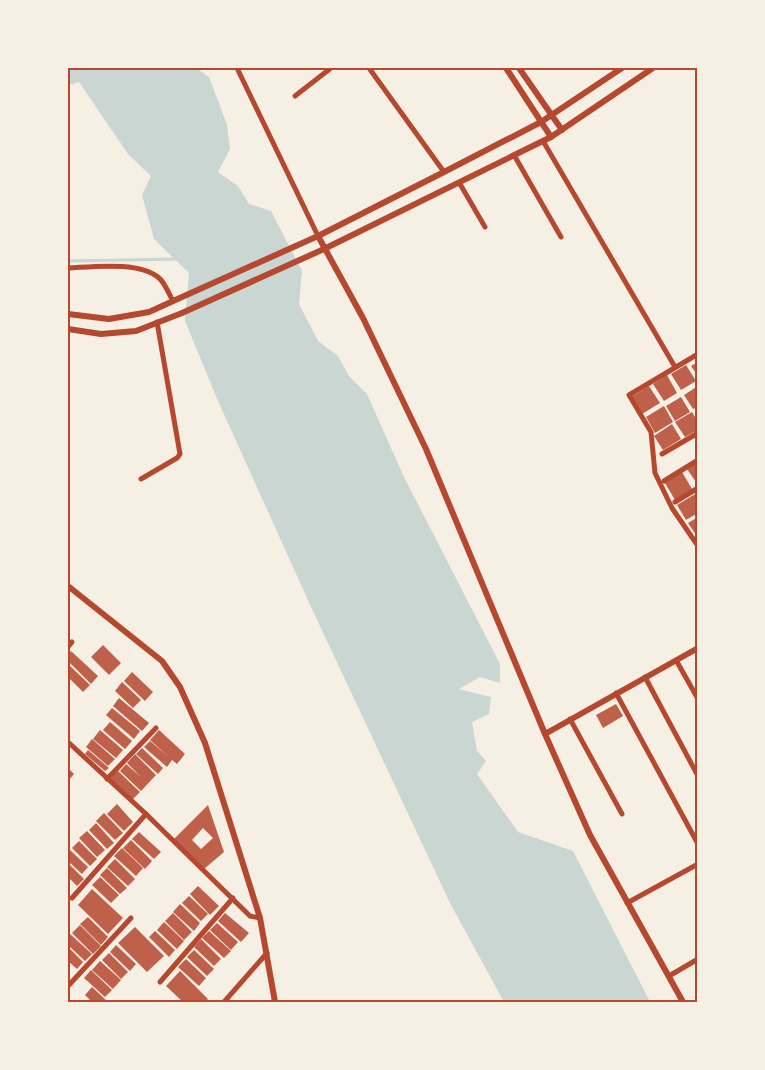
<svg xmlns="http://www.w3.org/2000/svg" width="765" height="1070" viewBox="0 0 765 1070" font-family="'DM Sans',sans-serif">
	<rect width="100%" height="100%" fill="#f6efe4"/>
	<path fill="#c9d6d2" d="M68,68h128l13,9 18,48 3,24 -12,23 20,14 11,18 22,7 31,60 -3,33 19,37 20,15 11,20 18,18 37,83 96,187v19l-20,-6 -21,12 32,8 -2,17 -17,8 5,29 9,10 -9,13 41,58 55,19 77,151h-146l-54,-99 -138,-294 -94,-208 -33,-80 4,-48 -35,-34 -12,-44 9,-19 -23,-22 -49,-72 -10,3z"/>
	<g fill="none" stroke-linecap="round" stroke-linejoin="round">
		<path stroke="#c9d6d2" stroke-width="3" d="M68,261l111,-2"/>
	</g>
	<g fill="#bf614a" fill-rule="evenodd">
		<path d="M698,362v14l-7,-10z"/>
		<path d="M686,365l10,16 -15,9 -10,-16z"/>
		<path d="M667,375l10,18 -13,8 -11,-17z"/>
		<path d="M649,386l11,17 -18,11 -11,-17z"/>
		<path d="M698,386v21l-5,2 -9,-14z"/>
		<path d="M681,397l9,15 -15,9 -9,-15z"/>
		<path d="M664,406l9,16 -18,11 -9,-16z"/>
		<path d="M692,412l6,10v8l-13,7 -10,-15z"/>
		<path d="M672,424l9,15 -18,11 -9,-14z"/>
		<path d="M698,462v23l-11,-16z"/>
		<path d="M682,472l10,17 -17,11 -10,-17z"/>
		<path d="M697,493l1,20 -12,7 -9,-15z"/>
		<path d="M698,517v21l-10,-15z"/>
		<path d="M103,645l18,18 -12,12 -18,-18z"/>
		<path d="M71,651l27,25 -7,8 -23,-23v-6z"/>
		<path d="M68,664l22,21 -7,7 -15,-15z"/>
		<path d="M132,672l21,20 -8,9 -21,-20z"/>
		<path d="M122,682l19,18 -8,8 -18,-17z"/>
		<path d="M119,698l30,25 -7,8 -29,-25z"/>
		<path d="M616,704l7,12 -20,12 -7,-13z"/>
		<path d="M112,708l28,23 -6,8 -28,-24z"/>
		<path d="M110,722l22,19 -7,8 -22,-19z"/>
		<path d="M100,730l23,20 -7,8 -23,-19z"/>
		<path d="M159,730l26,24 -8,10 -5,-4 -5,7 -23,-20 6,-6 20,17 -20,-18z"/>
		<path d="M92,739l23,20 -7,7 -22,-19z"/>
		<path d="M142,748l21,20 -5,6 -22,-20z"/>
		<path d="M88,750l21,18 -4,3 -20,-17z"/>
		<path d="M135,754l21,21 -15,16 -21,-20 6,-7 16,14 -15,-15z"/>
		<path d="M68,768l6,6 -6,7z"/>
		<path d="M118,771l22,21 -8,8 -22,-21z"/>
		<path d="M117,804l16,18 -9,9 -17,-17z"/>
		<path d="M208,805l16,47 -20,17 -30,-30zM203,828l10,10 -12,11 -9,-9z"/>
		<path d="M104,813l19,20 -8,7 -19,-19z"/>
		<path d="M96,823l18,20 -7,6 -18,-19z"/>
		<path d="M87,831l18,19 -8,7 -18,-19z"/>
		<path d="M139,832l22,20 -7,7 -22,-20z"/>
		<path d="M131,840l21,21 -7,8 -22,-21z"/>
		<path d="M79,841l18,18 -7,7 -18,-18z"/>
		<path d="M122,848l21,20 -7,8 -22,-20z"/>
		<path d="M70,850l18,17 -6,7 -14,-13v-9z"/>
		<path d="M115,859l20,20 -7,7 -21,-19z"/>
		<path d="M68,863l16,16 -7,7 -9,-9z"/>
		<path d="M107,868l20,20 -7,6 -20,-19z"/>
		<path d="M100,877l19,18 -8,8 -19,-18z"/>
		<path d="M198,886l21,20 -9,9 -20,-21z"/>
		<path d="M92,889l31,29 -15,16 -30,-29z"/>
		<path d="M189,896l19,18 -7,7 -19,-18z"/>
		<path d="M180,904l20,19 -6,8 -21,-19z"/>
		<path d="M173,913l19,19 -8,8 -19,-19z"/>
		<path d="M225,913l24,20 -8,9 -23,-21z"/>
		<path d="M88,917l20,20 -7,8 -21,-21z"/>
		<path d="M164,922l20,19 -7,8 -20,-19z"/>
		<path d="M217,923l21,19 -7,8 -21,-20z"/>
		<path d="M80,925l21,21 -8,8 -21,-21z"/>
		<path d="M135,927l29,29 -17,16 -29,-29z"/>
		<path d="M155,931l20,19 -6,7 -20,-20z"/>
		<path d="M209,931l22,20 -7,7 -22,-20z"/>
		<path d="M70,934l22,20 -7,7 -17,-16v-8z"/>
		<path d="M201,939l20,20 -7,7 -20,-19z"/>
		<path d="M116,945l20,19 -6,7 -20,-19z"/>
		<path d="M68,947l15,15 -6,7 -9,-8z"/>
		<path d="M194,950l20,19 -7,7 -20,-19z"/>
		<path d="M109,953l19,19 -7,7 -19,-19z"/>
		<path d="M186,959l20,19 -7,8 -21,-19z"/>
		<path d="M100,961l21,19 -8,9 -21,-19z"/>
		<path d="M91,970l21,20 -7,7 -21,-19z"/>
		<path d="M180,971l28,28 -3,3h-22l-17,-16z"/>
		<path d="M92,987l16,15h-16l-7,-7z"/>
	</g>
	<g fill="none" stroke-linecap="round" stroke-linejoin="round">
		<g stroke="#b5482f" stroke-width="5">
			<path d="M237,68l81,168"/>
			<path d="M369,68l75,104"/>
			<path d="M295,96l36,-28"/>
			<path d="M543,141l132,226"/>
			<path d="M514,155l47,82"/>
			<path d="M460,184l25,43"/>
			<path d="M68,268c24,-1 71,-7 91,10 6,5 10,16 14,23"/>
			<path d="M698,354l-69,41 22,37 4,41 17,35 26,38"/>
			<path d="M662,454l36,-21"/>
			<path d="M141,479l36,-21 3,-4 -23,-132"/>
			<path d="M664,481l34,-21"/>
			<path d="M675,502l23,-14"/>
			<path d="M68,647l4,-5"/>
			<path d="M676,660l22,39"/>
			<path d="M645,677l53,99"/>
			<path d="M616,693l82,151"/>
			<path d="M570,719l52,95"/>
			<path d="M68,742l78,72 104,102 10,2"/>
			<path d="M107,779l49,-51"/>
			<path d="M72,898l74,-84"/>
			<path d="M627,903l71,-39"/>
			<path d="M669,976l29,-17"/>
			<path d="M160,982l73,-84"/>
			<path d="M68,986l63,-68"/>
			<path d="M224,1002l43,-49"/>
		</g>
		<g stroke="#b5482f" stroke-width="6">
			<path d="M506,68l45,69"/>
			<path d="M519,68l43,62"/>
			<path d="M318,236l45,82 63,131 119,285 45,101 93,167"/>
			<path d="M68,314l41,5 40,-7 33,-15 136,-61 126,-64 97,-50 81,-54"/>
			<path d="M68,329l33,5 35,-3 46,-18 142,-64 227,-112 102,-69"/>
			<path d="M68,586l94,75 18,26 25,56 55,175 15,84"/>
			<path d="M545,734l153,-86"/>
		</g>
	</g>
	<rect width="765" height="1070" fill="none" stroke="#f6efe4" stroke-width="138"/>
	<rect x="69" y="69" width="627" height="932" fill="none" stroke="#b5482f" stroke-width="2"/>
</svg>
